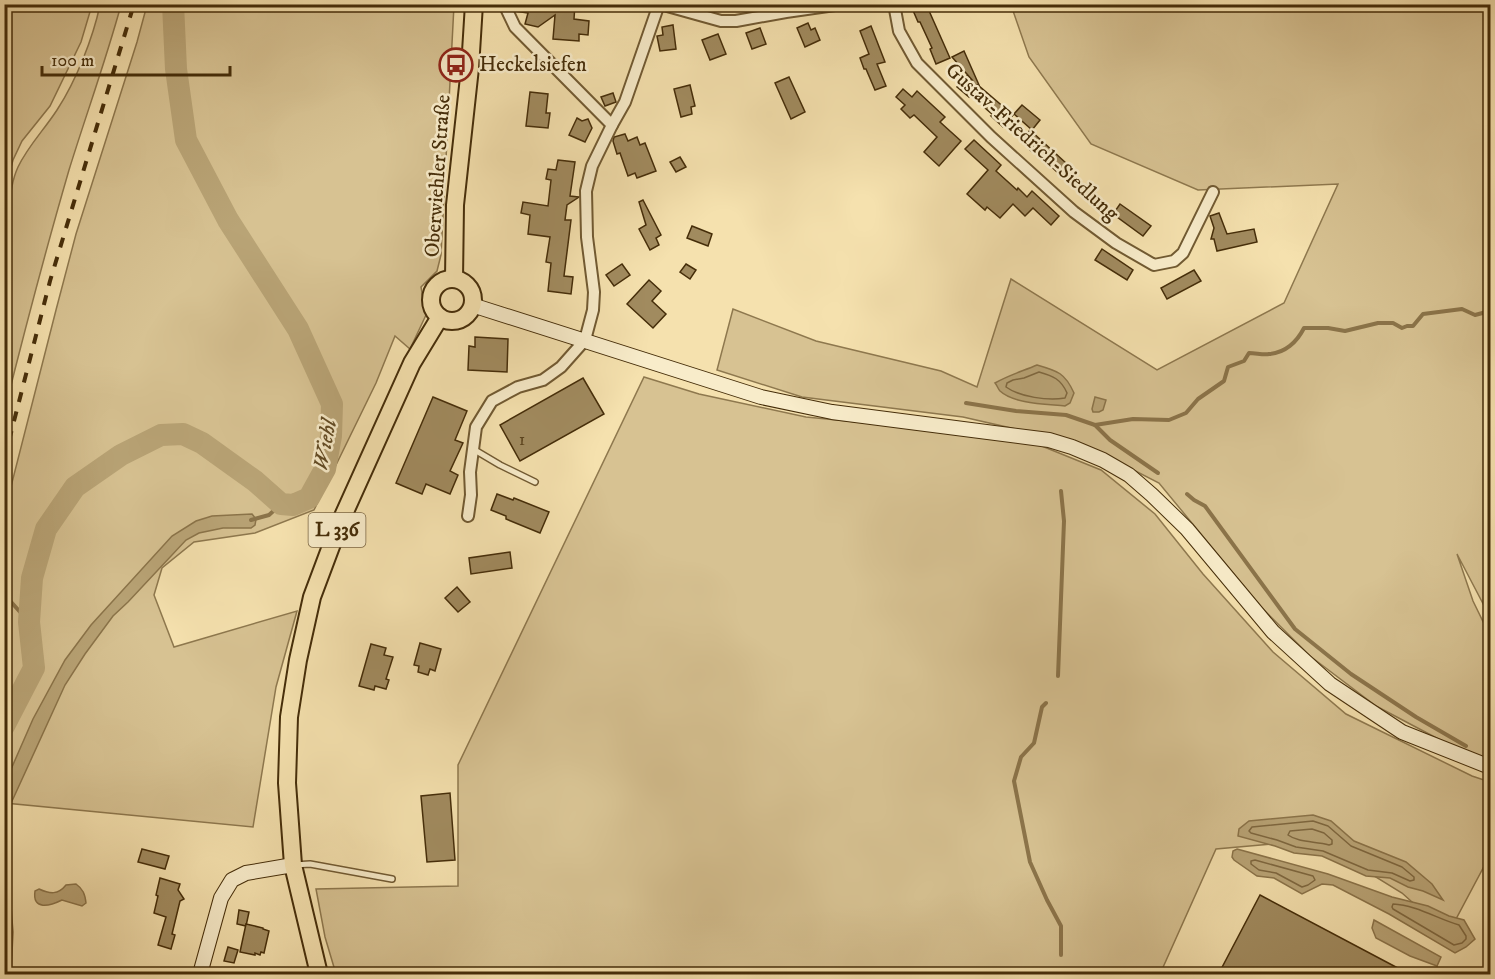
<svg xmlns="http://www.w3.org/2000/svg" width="1495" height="979" viewBox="0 0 1495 979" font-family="'IM FELL DW Pica',serif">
	<rect width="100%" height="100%" fill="#f5e1ae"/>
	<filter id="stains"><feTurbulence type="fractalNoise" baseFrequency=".00333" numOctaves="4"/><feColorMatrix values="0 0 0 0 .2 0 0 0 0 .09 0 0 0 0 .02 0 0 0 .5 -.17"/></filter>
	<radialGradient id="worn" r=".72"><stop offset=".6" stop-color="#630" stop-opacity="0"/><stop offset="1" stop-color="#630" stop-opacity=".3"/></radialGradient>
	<g fill="#d7c292" stroke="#8e784e" stroke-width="1.5">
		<path d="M5,4l87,1 -11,37 -31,64 -28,35 -9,19 -7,26 -1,14z"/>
		<path d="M100,5h21c-15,55 -35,110 -52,165 -23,79 -44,159 -64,239 -1,-64 -4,-130 3,-193 2,-16 3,-34 10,-49 10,-21 26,-37 39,-57 19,-29 36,-72 43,-105z"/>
		<path d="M147,5h307l-13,250 -4,16 -16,16 5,28 -16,34 -15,-13 -19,47 -62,127 -59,23 -61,9 -32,26 -8,27 20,52 123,-36 -21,76 -23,140 -248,-24 -1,-165 4,-5 3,-11 -6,-17v-95l51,-200 20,-76 61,-192z"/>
		<path d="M1011,5h479v612l-33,-63 16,47 17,35v124l-44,-17 -70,-37 -66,-50 -49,-49 -102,-124 -74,-38 -122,-28 -161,-20 -85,-27 16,-61 83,32 125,30 36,16 34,-108 146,91 127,-67 54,-119 -140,6 -107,-46 -62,-87z"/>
		<path d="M644,377l55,17 107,23 216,21 79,32 54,44 48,60 70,78 73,62 126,62 18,6v73l-42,79 -46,-41 -86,-53 -100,9 -56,125h-824l-11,-37 -9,-48 142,-3v-121z"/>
	</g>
	<g fill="#b9a476" stroke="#8b744a" stroke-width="1.5">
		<path d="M1037,365c21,6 28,8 37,28l-4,10 -5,3c-18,-2 -51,-2 -65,-15 -2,-2 -3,-6 -5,-8 14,-8 28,-12 42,-18z"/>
		<path d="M1095,397l11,3 -3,10 -4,2h-6l-1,-3z"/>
		<path d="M252,514l4,5 -1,6 -4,3h-28l-24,5 -13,7 -58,62 -15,14 -28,38 -20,31 -52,114 -7,12 -1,9v-37l28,-64 32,-59 26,-35 81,-89 24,-15 16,-5z"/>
		<path d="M1313,815l18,6 23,20 52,21 26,22 11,16 -20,-9 -15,-4 -18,-9 -24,-2 -44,-20 -28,-3 -19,-7 -37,-10 1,-7 10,-8z"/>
		<path d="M5,833l8,99 -2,42h-7z"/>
		<path d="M1237,849l91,25 64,23 36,9 21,10 15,4 11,19 -9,8 -11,6 -66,-39 -56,-29 -11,-1 -20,10 -28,-16 -17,-2 -23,-16 -2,-3 1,-6z"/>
		<path d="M76,884c7,5 9,10 10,19l-4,3 -20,-6c-12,6 -30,11 -27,-9l4,-2c11,5 19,6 27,-4z"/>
		<path d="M1374,920l67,37 -4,9 -27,-10 -34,-18 -4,-10z"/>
	</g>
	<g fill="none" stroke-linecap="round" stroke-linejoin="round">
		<g stroke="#7f6840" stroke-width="1.5">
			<path d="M1039,372c14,4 22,7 28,21l-2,5c-17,3 -45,-1 -59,-11l1,-4 6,-3 11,-2z"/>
			<path d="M1313,821l15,5 23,20 51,21 12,10v3l-4,1 -18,-8 -24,-3 -45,-19 -27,-4 -19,-7 -26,-7 -2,-2 3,-4z"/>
			<path d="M1312,829l12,4 8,7v4l-3,1c-13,-4 -30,-2 -41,-10l2,-4z"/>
			<path d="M1255,860l58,16 2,4 -7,5 -6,2 -26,-14 -17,-3 -8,-6v-3z"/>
			<path d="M4,894l3,38 -1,42"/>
			<path d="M1393,904c23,1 45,15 66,21l7,11v3l-4,4 -8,2 -61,-36 -1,-2z"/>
		</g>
		<g stroke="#8b744a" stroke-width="4">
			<path d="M966,403l50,8 50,4 29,10 38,-6 36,1 17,-7 12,-14 26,-18 4,-14 16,-6 5,-8c7,0 14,2 20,1 16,-1 28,-12 35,-26h24l17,3 33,-8h15l9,5 5,-2h6l10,-12 39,-5 13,6 15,-4"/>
			<path d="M1095,425l15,15 48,33"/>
			<path d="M1187,494l7,6 11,6 90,123 56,45 65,43 50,29"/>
			<path d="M251,520l18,-5 12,-11"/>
			<path d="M4,594l25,28"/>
			<path d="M1058,676l6,-155 -3,-30"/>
			<path d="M1046,703l-4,4 -8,36 -13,14 -7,24 16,81 17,38 14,26v29"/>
		</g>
		<path stroke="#b9a476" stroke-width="22" d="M4,726l30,-58 -5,-46 3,-44 14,-49 29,-42 46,-32 40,-20 22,-1 19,9 53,38 26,23 12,1 16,-7 16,-29 6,-33 1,-32 -34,-75 -70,-109 -42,-80 -10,-71 -3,-65"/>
	</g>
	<g fill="#a18b5f" stroke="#452d09" stroke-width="1.5">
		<path d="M513,4h62l-1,15 15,2 -1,14 -9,-1v7l-26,-2 2,-24 -17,12 -13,-3 3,-11 -13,-2z"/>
		<path d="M920,4h6l24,54 -14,6 -6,-15 2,-1 -12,-26h-2l-6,-14z"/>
		<path d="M808,23l3,7 4,-2 5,12 -15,7 -8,-19z"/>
		<path d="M673,25l3,24 -16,2 -3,-15 6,-1 -1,-8z"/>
		<path d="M871,26l14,36 -8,2 9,22 -11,4 -9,-21h-2l-4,-11 9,-4 -9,-23z"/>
		<path d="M760,28l6,16 -14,5 -6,-16z"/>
		<path d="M718,34l8,20 -16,6 -8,-20z"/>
		<path d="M964,51l15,34h-1l35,30 -10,12 -12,-11 2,-1 -23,-20 -1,2 -12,-10 10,-11 6,5 -21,-24z"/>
		<path d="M789,77l16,35 -14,7 -16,-36z"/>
		<path d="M690,85l5,21 -4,1 1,7 -11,3 -7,-28z"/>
		<path d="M903,89l9,8 5,-6 28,26 -5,5 21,19 -22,25 -15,-14 13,-15 -23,-22 -4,3 -9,-9 4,-4 -9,-8z"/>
		<path d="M530,92l18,2 -2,19h4l-2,15 -22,-2z"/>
		<path d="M613,93l3,9 -11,4 -4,-9z"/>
		<path d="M1022,105l18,15 -8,10 -18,-16z"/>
		<path d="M577,118l5,3 6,-2 4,9 -7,14 -16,-7z"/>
		<path d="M1030,130l37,34 -9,9 -24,-23 -2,2 -11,-11z"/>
		<path d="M625,134l3,7 9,-4 3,8 5,-2 11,28 -19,7 -2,-5 -7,3 -8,-23 -3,1 -4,-13 1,-4z"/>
		<path d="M974,140l27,25 -5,6 21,19 1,-2 9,9 5,-6 27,25 -8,9 -18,-17 -8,8 -12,-12 -13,14 -13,-11 -2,3 -18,-16 21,-24 -23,-21z"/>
		<path d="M680,157l6,10 -10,5 -6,-10z"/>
		<path d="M558,160l17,2 -5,34 9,1 -12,8 -2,15h6l-7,56 9,1 -2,17 -23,-3 3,-28 -5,-1 4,-25 -22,-3 2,-19 -9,-2 2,-11 25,4 3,-26 -5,-1 2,-10 8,1z"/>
		<path d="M643,200l18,35 -5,3 3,7 -9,5 -11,-21 7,-4 -7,-23z"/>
		<path d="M1120,204l31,22 -8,10 -30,-22z"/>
		<path d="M1219,213l8,21 27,-5 3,13 -40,9 -3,-12h-3l3,-11 -4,-12z"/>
		<path d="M692,226l20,8 -4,12 -21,-8z"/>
		<path d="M1102,249l31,21 -6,10 -32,-20z"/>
		<path d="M622,264l8,11 -16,11 -8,-11z"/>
		<path d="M686,264l10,6 -6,9 -10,-7z"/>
		<path d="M1194,270l7,11 -34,18 -6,-11z"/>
		<path d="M649,280l12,11 -9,10 14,13 -13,14 -26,-24z"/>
		<path d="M475,337l33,2 -1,33 -39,-2 1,-24 6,1z"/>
		<path d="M583,378l21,36 -84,47 -20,-36z"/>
		<path d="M433,397l34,14 -12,29 8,3 -13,28 8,4 -8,19 -24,-10 -4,10 -26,-11z"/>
		<path d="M497,494l16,6 1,-2 35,14 -9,21 -34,-14v-3l-15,-6z"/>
		<path d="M510,552l2,16 -41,6 -2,-16z"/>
		<path d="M457,587l13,15 -12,10 -13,-14z"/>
		<path d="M420,643l21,6 -6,22 -5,-2 -2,6 -10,-3 1,-6 -5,-1z"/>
		<path d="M371,644l15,4 -2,7 9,2 -7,22 3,1 -3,9 -11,-3 -1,4 -15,-4z"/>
		<path d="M450,793l5,67 -28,2 -6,-66z"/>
		<path d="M142,849l27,7 -4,13 -27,-7z"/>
		<path d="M160,878l20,6 -2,6 6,9 -4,2 -8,33 3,1 -4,14 -13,-4 8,-28 -12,-4 4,-17 -2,-1z"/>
		<path d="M1260,895l151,80h-193z"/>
		<path d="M239,910l10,2 -3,14 -9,-2z"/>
		<path d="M246,924l17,4v1l6,2 -5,22 -3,-1 -1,3 -5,-2v2l-15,-3z"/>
		<path d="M228,947l10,3 -4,13 -10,-2z"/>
	</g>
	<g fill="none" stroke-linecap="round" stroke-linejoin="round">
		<defs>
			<g id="lane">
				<path d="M473,449l27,16 35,17"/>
				<path d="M294,865l16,-1 82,15"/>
			</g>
			<g id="street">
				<path d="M504,4l11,23 97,98"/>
				<path d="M660,4l61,17h15l50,-9 56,-8"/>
				<path d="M894,4l5,27 18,32 74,74 83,75 42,31 38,22 20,-4 9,-8 30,-61"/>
				<path d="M468,516l3,-21 -1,-23 6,-45 16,-26 26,-14 25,-7 18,-13 24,-27 8,-30 1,-18 -7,-55 -1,-46 6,-25 20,-41 13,-23 34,-98"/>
			</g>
			<g id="secondary">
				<path d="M472,305l289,92 71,15 217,28 23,7 31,13 26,15 23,20 35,34 86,103 57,52 72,48 88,35"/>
				<path d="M200,974l21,-76 11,-18 14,-7 47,-8"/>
			</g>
			<g id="primary">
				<circle cx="452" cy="300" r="21"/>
				<path d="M454,279l1,-74 15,-137 4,-64"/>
				<path d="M319,974l-26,-109 -6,-82 2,-66 9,-57 14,-63 27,-72 73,-162 28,-46"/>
			</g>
		</defs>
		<use href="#lane" stroke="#715a32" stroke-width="8"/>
		<use href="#street" stroke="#715a32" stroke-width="14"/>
		<use href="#secondary" stroke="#452d09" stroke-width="16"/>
		<use href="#primary" stroke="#452d09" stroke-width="20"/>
		<use href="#lane" stroke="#f8ecca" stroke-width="5"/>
		<use href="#street" stroke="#f8ecca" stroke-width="10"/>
		<use href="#secondary" stroke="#f8ecca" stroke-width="14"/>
		<use href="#primary" stroke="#f5e1ae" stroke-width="16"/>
		<path stroke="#452d09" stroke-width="4" stroke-dasharray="10 10" stroke-linecap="butt" d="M4,460l46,-179 84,-277"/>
	</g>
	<defs>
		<symbol id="bus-ring" viewBox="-11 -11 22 22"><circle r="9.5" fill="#f8ecca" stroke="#8f2418" stroke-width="1.5"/><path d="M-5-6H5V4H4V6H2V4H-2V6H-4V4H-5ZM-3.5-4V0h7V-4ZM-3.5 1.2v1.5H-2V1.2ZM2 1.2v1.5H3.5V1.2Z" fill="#8f2418"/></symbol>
	</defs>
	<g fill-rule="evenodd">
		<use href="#bus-ring" x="437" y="46" width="38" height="38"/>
	</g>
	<g text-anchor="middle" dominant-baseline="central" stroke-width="5" stroke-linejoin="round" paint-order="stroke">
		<g font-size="18" fill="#5c441e">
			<text x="522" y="440">1</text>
		</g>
		<rect fill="#f8ecca" stroke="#7b6643" stroke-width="1.5" x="308.5" y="513" width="57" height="34" rx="4.5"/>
		<g font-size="20" font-weight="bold" fill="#452d09">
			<text x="337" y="530">L 336</text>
		</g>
		<g font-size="21" fill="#452d09" stroke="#f8ecca" text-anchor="start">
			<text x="479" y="65">Heckelsiefen</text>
		</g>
		<g font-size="21" fill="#452d09" stroke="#f8ecca">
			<text transform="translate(1032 142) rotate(42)">Gustav-Friedrich-Siedlung</text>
			<text transform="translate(438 176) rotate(-86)">Oberwiehler Straße</text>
		</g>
		<g font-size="22" font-style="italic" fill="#624b24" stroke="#f8ecca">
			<text transform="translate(325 445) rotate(-80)">Wiehl</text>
		</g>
	</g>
	<rect width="1495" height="979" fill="none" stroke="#f5e1ae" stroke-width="24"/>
	<rect x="6" y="6" width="1483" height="967" fill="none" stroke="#452d09" stroke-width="3"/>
	<rect x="12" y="12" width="1471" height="955" fill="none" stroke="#452d09" stroke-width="1.5"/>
	<path d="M42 66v9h188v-9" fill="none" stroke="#452d09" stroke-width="3"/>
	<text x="51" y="66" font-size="18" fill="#452d09" stroke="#f8ecca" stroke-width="4.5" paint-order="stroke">100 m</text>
	<rect width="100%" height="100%" filter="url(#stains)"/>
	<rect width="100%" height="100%" fill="url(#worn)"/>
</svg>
